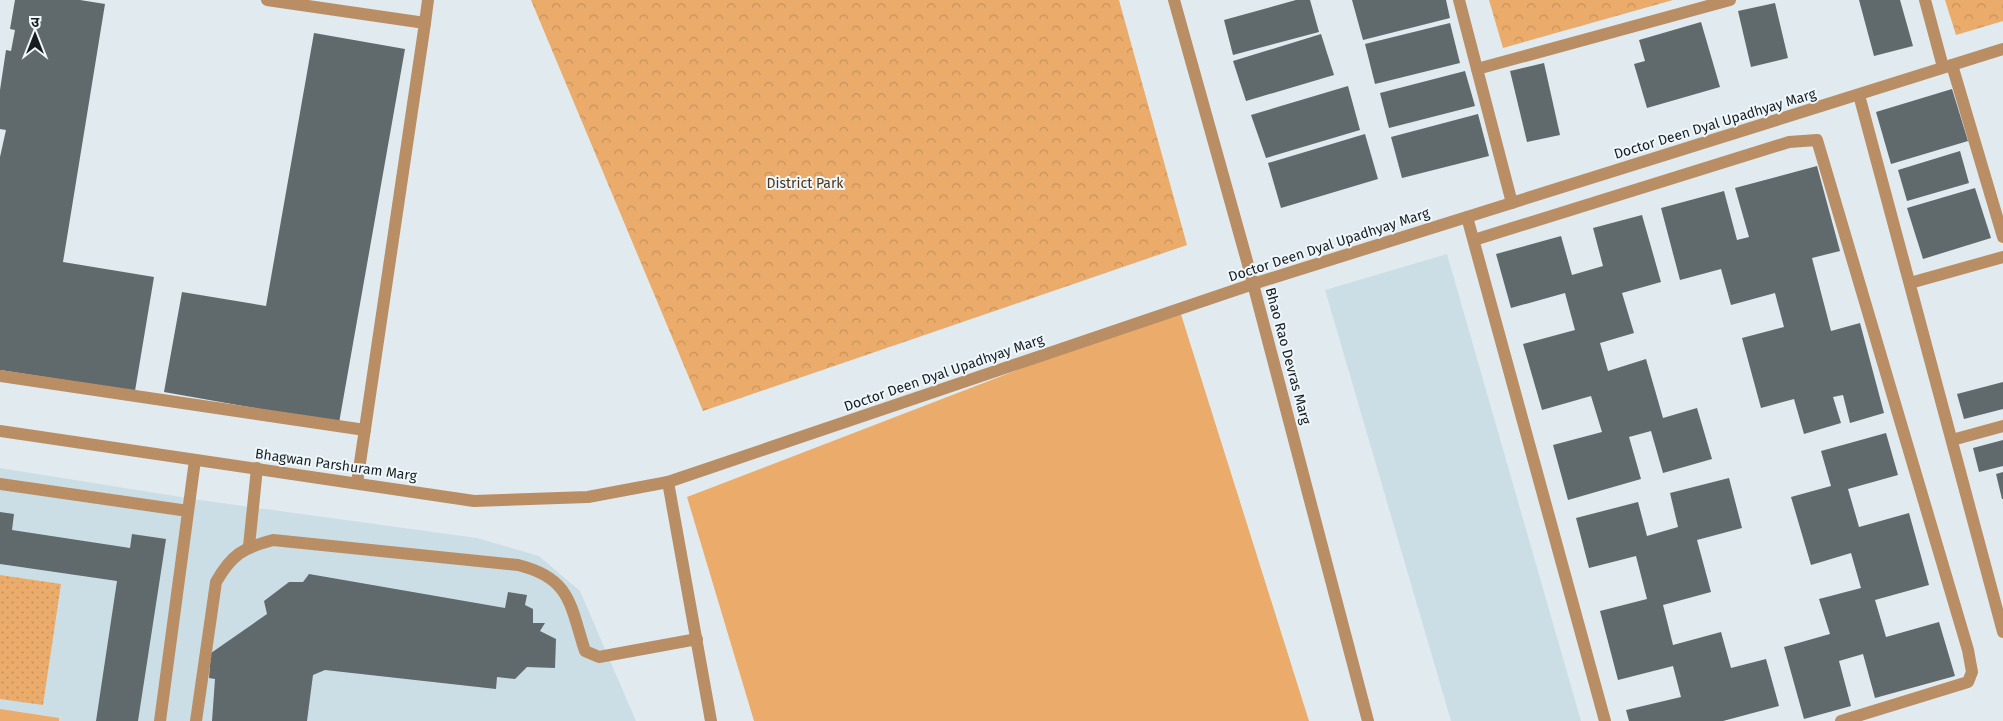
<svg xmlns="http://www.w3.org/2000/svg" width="2003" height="721" viewBox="0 0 2003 721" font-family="'Fira Sans','Noto Sans Devanagari',sans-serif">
	<defs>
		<pattern id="park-crowns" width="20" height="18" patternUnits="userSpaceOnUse" patternTransform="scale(1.25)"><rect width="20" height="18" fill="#eaab6b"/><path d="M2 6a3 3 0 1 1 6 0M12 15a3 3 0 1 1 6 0" fill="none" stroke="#c8935c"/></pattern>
		<pattern id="garden-dots" width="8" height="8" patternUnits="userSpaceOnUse" patternTransform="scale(1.25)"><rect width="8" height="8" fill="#eaab6b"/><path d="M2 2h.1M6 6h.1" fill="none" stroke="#c8935c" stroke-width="1.8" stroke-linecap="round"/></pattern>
	</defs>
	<rect width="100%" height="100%" fill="#e1ebef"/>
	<g fill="#ccdee5">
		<path d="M1447,254l134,467h-130l-126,-431z"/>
		<path d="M0,468l200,32 277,38 62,18 41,35 56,130h-636z"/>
	</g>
	<g fill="#eaab6b">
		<path d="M1179,308l130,413h-555l-67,-224z"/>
		<path d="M0,709l59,9v3h-59z"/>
	</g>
	<g fill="url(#park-crowns)">
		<path d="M531,0h588l68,245 -484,166z"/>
		<path d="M1489,0h184l-170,48z"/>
		<path d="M1945,0h58v21l-47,14z"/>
	</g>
	<path fill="url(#garden-dots)" d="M0,575l61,9 -18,121 -43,-6z"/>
	<g fill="#60696c">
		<path d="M15,0h65l25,4 -42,258 91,15 -19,114 -135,-21v-213l6,-27 -6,-1v-39l6,-40 5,1 4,-21 -5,-1z"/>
		<path d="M1296,0h14l9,32 -86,23 -9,-35z"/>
		<path d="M1352,0h94l4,18 -87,22z"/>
		<path d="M1859,0h41l13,46 -39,10z"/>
		<path d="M1775,3l13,55 -37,9 -13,-56z"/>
		<path d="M1701,22l19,65 -73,21 -13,-44 11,-3 -6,-21z"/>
		<path d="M1450,23l10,40 -85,21 -10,-40z"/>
		<path d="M314,33l91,16 -66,374 -175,-31 18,-100 84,14z"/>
		<path d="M1321,34l13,41 -88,26 -13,-40z"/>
		<path d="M1544,63l16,72 -33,7 -17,-71z"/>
		<path d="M1465,71l10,35 -86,22 -9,-35z"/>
		<path d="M1348,86l12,44 -94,28 -15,-43z"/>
		<path d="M1952,89l16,52 -77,23 -15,-52z"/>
		<path d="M1478,114l11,42 -87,22 -11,-41z"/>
		<path d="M1365,134l13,45 -97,29 -13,-45z"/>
		<path d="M1960,151l9,32 -62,18 -9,-31z"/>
		<path d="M1817,166l23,85 -28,7 19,73 29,-8 24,90 -34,10 -7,-28 -10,2 8,26 -37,11 -10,-35 -33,9 -19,-70 42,-11 -9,-34 -44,12 -10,-36 -41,11 -19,-72 63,-17 13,49 12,-3 -14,-49z"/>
		<path d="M1975,188l16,50 -68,21 -16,-51z"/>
		<path d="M1642,215l19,67 -39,11 12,40 -34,10 8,28 38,-12 17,59 34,-10 15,51 -49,14 -12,-42 -22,6 12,42 -73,21 -15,-55 49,-13 -11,-36 -49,14 -19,-66 52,-14 -10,-37 -54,15 -15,-54 65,-18 11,39 31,-9 -10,-38z"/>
		<path d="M2003,382v27l-39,10 -7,-25z"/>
		<path d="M1886,433l12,42 -50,14 11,38 50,-14 20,72 -54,15 11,37 53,-15 16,54 -80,22 -12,-44 -24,7 12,45 -47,13 -20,-72 46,-13 -11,-35 42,-11 -10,-35 -40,12 -20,-68 40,-11 -10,-35z"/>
		<path d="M2003,440v26l-24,6 -6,-24z"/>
		<path d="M2003,472v27h-1l-6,-25z"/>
		<path d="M1729,478l13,50 -45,12 14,52 -48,13 10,40 48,-13 10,36 35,-9 13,47 -56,15h-94l-3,-11 55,-13 -8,-31 -55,14 -18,-69 47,-12 -11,-43 -47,12 -13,-50 62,-16 9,34 31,-9 -8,-34z"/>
		<path d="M0,512l14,2 -2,16 118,18 2,-14 34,5 -28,182h-42l21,-140 -117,-17z"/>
		<path d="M309,574l196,34 3,-16 19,3 -2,10 8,4v14h12l-5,8 16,8 -1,29 -28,-1 -12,12 -18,-2 -1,12 -171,-19 -12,5 -6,46h-95l3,-42 -6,-1 2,-25 56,-39 -3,-13 25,-19h14z"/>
	</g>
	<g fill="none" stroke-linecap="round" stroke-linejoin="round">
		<g stroke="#b98e65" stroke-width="12">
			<path d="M267,0l158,23 -68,460"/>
			<path d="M1174,0l73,261 121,460"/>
			<path d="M1459,0l53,203"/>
			<path d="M1925,0l18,67"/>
			<path d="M425,23l3,-23"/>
			<path d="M1952,65l51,172"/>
			<path d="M1477,69l253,-69"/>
			<path d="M1859,95l144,537"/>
			<path d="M1467,217l138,504"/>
			<path d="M1474,240l315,-98 28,-2 151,510 4,22 -4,10 -127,39"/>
			<path d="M1910,283l93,-26"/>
			<path d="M0,376l365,54"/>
			<path d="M0,431l474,70 114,-4 80,-15 585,-198 750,-235"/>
			<path d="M1952,440l51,-14"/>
			<path d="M668,482l43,239"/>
			<path d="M0,484l188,27"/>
			<path d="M249,546l8,-78"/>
			<path d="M160,721l35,-261"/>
			<path d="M196,721l20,-139c16,-28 27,-34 57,-42l245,25c53,13 52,40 67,86l14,6 98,-18"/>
		</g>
	</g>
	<g text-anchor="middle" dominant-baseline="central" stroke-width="4" stroke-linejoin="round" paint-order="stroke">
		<g font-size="14" fill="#1a1d1f" stroke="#eef8fc">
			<text transform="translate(1715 124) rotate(-17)">Doctor Deen Dyal Upadhyay Marg</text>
			<text transform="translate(1329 245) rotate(-18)">Doctor Deen Dyal Upadhyay Marg</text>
			<text transform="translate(1288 356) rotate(75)">Bhao Rao Devras Marg</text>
			<text transform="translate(944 373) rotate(-19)">Doctor Deen Dyal Upadhyay Marg</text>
			<text transform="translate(336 465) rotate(8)">Bhagwan Parshuram Marg</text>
		</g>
		<g font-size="14" fill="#4f3519" stroke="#eef8fc">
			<text x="805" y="183">District Park</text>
		</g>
	</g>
	<g transform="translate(35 35)" stroke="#eef8fc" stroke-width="4" paint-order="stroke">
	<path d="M0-4L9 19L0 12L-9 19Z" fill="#1a1d1f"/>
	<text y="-8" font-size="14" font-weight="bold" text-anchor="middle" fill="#1a1d1f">उ</text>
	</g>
</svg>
